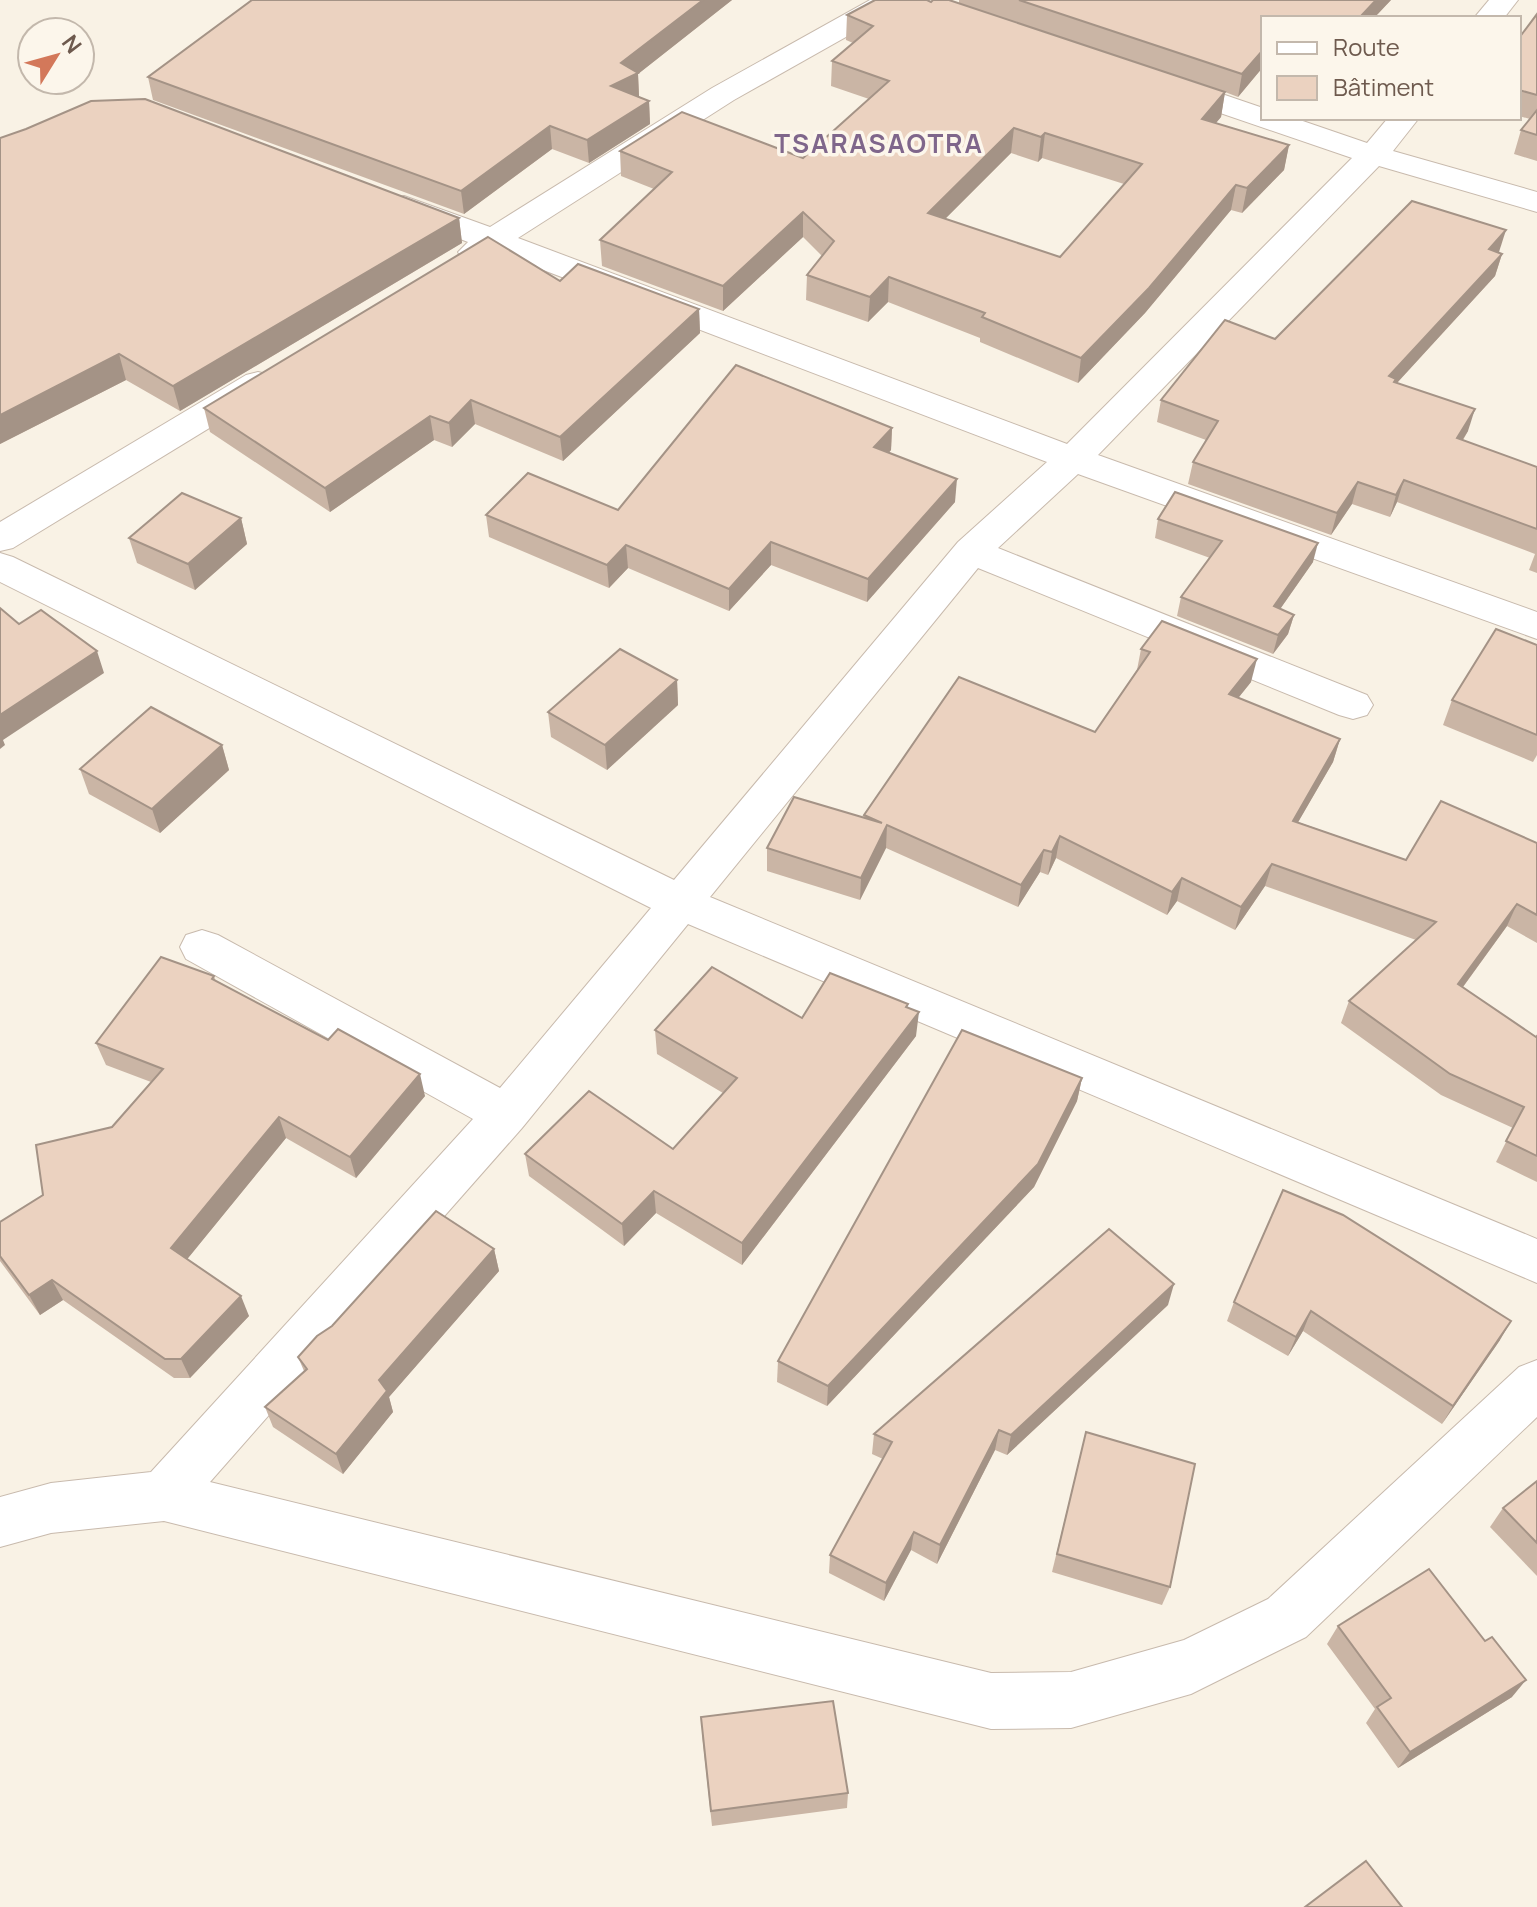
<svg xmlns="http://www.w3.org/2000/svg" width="1537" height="1907" viewBox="0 0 1537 1907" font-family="Manrope,sans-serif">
	<rect width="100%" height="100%" fill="#f9f2e5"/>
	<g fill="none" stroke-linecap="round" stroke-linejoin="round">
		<defs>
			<g id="minor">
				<path d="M870,0h35l-4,6 -167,94 -216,138 549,206 285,-286 -196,-67 -4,-6 4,-6 11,-3 11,3 85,29v10h31l73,25 21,-25h31l-26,33 144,41v20l-158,-46 -281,289 439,157v27l-459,-165 -80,74 369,147 6,10 -6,10 -14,4 -14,-4 -361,-147 -268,329 827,342v44l-849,-359 -166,204 -312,354 781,191 80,-1 113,-32 84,-41 251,-232 18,-7v57l-231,220 -115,57 -120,34 -80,1 -827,-208 -113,12 -51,14v-50l51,-14 100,-11 322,-353 -287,-160 -6,-12 6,-12 16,-5 16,5 282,153 151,-180 -651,-326v-29l13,4 661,323 284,-338 89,-80 -551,-210 -22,10 -12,-3 -4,-7 10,-10 -75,-29 -5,-7 5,-7 11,-3 86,31 222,-139z"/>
				<path d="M1489,0h29l-14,18h-30z"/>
				<path d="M258,372l12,3 5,8 -5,8 -257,157 -13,3v-29l246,-147z"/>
			</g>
		</defs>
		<use href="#minor" stroke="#c8baad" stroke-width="2"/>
		<use href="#minor" fill="#fff" fill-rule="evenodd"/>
	</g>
	<g fill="#cab5a5" fill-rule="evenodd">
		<path d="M252,0h480l-94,74 1,22h-1l11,5 1,23 -61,39 -37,-14 -88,65 -311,-114 -5,-23z"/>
		<path d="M959,0h432l-17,18h-111v49l-25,30 -13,-5 -4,25 -5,6 73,22 -5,25 -42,43 -11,-3 -86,103 -67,70 -98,-41v-4l-92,-36 -20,20 -62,-22 1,-25 15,-19 -19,-19 -80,74 -121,-45 -2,-26 54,-51 -33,-13 -1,-25 183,7 66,-59 -38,-13 1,-25 21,-18 -7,-3 1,-25 84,-13 28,1zM1011,153l27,9 4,-4 82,26 -64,73 -115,-38z"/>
		<path d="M1537,14v147l-23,-7 7,-24 9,-11 -11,-3v-78z"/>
		<path d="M0,138l459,80 3,25 -282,168 -54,-31 -126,64z"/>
		<path d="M1498,253l4,1 -7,22 -98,107 71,48 -5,9 74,27v106l-8,-3 6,-16 -138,-52 -7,15 -38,-13 -21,31 -143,-51 5,-22 13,-22 -49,-18 4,-22 114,-61z"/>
		<path d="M560,281l139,28 1,24 -137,128 -88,-37 -23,23 -18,-7 -104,72 -120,-80 -6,-24z"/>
		<path d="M892,428l-1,22 -2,3 66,49 -88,100 -96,-37 -42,46 -101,-43 -19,20 -120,-51 -3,-22 132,-5z"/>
		<path d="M241,518l6,26 -52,46 -58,-27 -8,-25z"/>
		<path d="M1158,519l155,43 -33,47 14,6 -6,19 -15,20 -96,-38 4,-19 29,-39 -55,-20z"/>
		<path d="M1537,645v110l-4,7 -90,-37 9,-25z"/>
		<path d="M1141,649l110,33 -13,16 102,41 -7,23 -35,60 108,38 131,-17v100l-30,-17 -44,61 73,50 1,-1v146l-41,-20 17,-34 -72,-33 -100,-72 8,-22 67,-61 -151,-54 -30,44 -58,-29 -10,14 -111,-57 -8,17 -8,-3 -22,35 -132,-59 -26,52 -93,-29v-23l96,-31 1,-2 231,-83 42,-62z"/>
		<path d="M677,680l1,25 -71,65 -56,-33 -3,-25z"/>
		<path d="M222,745l7,25 -69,63 -71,-39 -9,-25z"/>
		<path d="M214,976l2,6 209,114 -69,82 -70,-40 -99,121 62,57 -59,62h-16l-111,-78 -23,15 -40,-54v-39l43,-27 69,-68 39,-45 -45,-17 -10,-22z"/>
		<path d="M908,1004l-1,4 9,28 -174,229 -86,-52 -32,33 -95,-70 -4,-22 148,-5 50,-56 -66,-39 -2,-24 147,-12z"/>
		<path d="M1082,1078l-5,23 -43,86 -207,219 -50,-24 1,-21z"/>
		<path d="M1343,1215l157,125 -58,84 -139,-93 -15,25 -61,-35 7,-19z"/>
		<path d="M494,1249l5,22 -110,126 4,15 -50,62 -70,-47 -8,-20 39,-36 -6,-14z"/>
		<path d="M1168,1305l-161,150 -12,-5 -58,114 -26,-14 -27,51 -55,-28 1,-18 53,-96 -11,-5 2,-20z"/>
		<path d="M1081,1452l89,135 -8,18 -110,-33z"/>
		<path d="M1537,1481v95l-47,-49 13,-19z"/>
		<path d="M1338,1626l174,71 -114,71 -32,-45 9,-14 -48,-65z"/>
		<path d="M702,1734l146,59 -1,15 -135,18z"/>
	</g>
	<g fill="#a49386">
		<path d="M703,0h29l-94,74 1,22 -27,13 -1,-23 10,-23z"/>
		<path d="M1376,0h15l-17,18h-14z"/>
		<path d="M1263,50v17l-25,30 4,-23z"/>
		<path d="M1225,92l-4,25 -23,27 4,-25z"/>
		<path d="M649,101l1,23 -61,39 -2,-23z"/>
		<path d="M550,126l2,23 -88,65 -3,-23z"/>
		<path d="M1014,128l-3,25 -85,85 2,-25z"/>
		<path d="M1045,133l-3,25 -4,4 3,-25z"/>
		<path d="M1289,145l-5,25 -42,43 5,-25z"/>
		<path d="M1236,185l-5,25 -86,103 -67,70 3,-25z"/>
		<path d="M803,212v25l-80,74v-25z"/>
		<path d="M459,218l3,25 -282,168 -7,-25z"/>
		<path d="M1506,230l-7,22 -17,19 7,-22z"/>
		<path d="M1502,254l-7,22 -100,109 -6,-9z"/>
		<path d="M889,277l-1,25 -20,20 2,-25z"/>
		<path d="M699,309l1,24 -137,128 -3,-24z"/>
		<path d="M119,354l7,26 -126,64v-29z"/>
		<path d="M471,400l4,24 -23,23 -3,-24z"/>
		<path d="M1475,409l-7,22 -18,29 7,-22z"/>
		<path d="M430,416l4,24 -104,72 -5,-24z"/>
		<path d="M892,428l-1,22 -18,19 1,-22z"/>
		<path d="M957,479l-2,23 -88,100 1,-23z"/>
		<path d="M1404,480l-7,22 -7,15 6,-22z"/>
		<path d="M1358,482l-6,22 -21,31 6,-22z"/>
		<path d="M241,518l6,26 -52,46 -7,-26z"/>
		<path d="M771,542v23l-42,46v-22z"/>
		<path d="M1318,543l-5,19 -44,63 5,-19z"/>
		<path d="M626,545l2,23 -19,20 -2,-23z"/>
		<path d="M1294,615l-6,19 -15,20 5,-19z"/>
		<path d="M97,651l7,22 -101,67 2,5 -5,4v-34z"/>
		<path d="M1257,659l-6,23 -28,35 6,-23z"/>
		<path d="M677,680l1,25 -71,65 -2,-25z"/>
		<path d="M1340,739l-7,23 -47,81 7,-22z"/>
		<path d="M222,745l7,25 -69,63 -8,-24z"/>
		<path d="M887,825l-1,23 -26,52 1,-22z"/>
		<path d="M1060,836l-4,22 -8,17 4,-23z"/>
		<path d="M1044,850l-4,22 -22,35 3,-22z"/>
		<path d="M1272,864l-7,22 -30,44 6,-23z"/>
		<path d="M1182,878l-5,23 -10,14 5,-23z"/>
		<path d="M1517,904l-10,22 -58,80 9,-22z"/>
		<path d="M919,1012l-3,24 -174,229v-22z"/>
		<path d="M420,1074l5,22 -69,82 -6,-21z"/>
		<path d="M1082,1078l-5,23 -43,86 -207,219 1,-20z"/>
		<path d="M279,1117l7,21 -106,130 -9,-20z"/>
		<path d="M654,1191l2,22 -32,33 -2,-22z"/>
		<path d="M494,1249l5,22 -110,126 4,15 -50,62 -7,-20 43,-74z"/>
		<path d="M52,1280l11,20 -23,15 -11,-20z"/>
		<path d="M1174,1284l-6,21 -161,150 4,-20z"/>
		<path d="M241,1296l8,20 -59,62 -9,-19z"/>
		<path d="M1311,1311l-8,20 -15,25 8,-19z"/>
		<path d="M1511,1321l-11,19 -58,84 11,-18z"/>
		<path d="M999,1430l-4,20 -58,114 3,-19z"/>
		<path d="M914,1532l-3,18 -27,51 2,-18z"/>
		<path d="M1526,1680l-14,17 -114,71 12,-16z"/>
	</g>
	<g fill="#ebd2c0" stroke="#a49386" stroke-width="2" fill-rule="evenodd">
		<path d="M252,0h451l-82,63 17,10 -27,13 38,15 -62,39 -37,-14 -89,65 -313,-114z"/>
		<path d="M875,0h52l4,2 2,-2h16l276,92 -23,27 87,26 -42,43 -11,-3 -87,103 -68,70 -99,-41 3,-4 -96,-36 -19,20 -63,-22 27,-34 -31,-29 -80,74 -123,-46 72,-68 -52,-21 62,-39 121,46 86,-77 -57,-20 41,-35 -26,-11zM1014,128l27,9 4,-4 97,31 -82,93 -132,-44z"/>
		<path d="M1019,0h357l-15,16 4,2h-102v32l-21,24z"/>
		<path d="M1537,14v81l-18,-5v-52z"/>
		<path d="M145,99l314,119 -286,168 -54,-32 -119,61v-277l26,-9 65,-28z"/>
		<path d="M1537,110v25l-16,-5z"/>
		<path d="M1412,201l94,29 -17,19 13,5 -113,122 7,3 -2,3 81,27 -18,29 80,29v62l-133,-49 -8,15 -38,-13 -21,31 -144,-51 25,-41 -57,-21 64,-80 50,19z"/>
		<path d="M488,237l72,44 18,-17 121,45 -139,128 -89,-37 -22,23 -19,-7 -105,72 -121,-80z"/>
		<path d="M736,365l156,63 -18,19 83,32 -89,100 -97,-37 -42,47 -103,-44 -19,20 -121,-50 42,-42 90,37z"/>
		<path d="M1175,492l143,51 -44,63 20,9 -16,20 -97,-38 41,-56 -64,-22z"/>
		<path d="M182,493l59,25 -53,46 -59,-26z"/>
		<path d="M0,608l19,16 22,-14 56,41 -97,64z"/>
		<path d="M1162,621l95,38 -28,35 111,45 -47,82 113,39 35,-59 96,42v72l-20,-11 -59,80 78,53 1,-1v120l-31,-15 18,-34 -74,-33 -101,-73 87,-79 -164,-58 -31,43 -59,-29 -10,14 -112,-56 -8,16 -8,-2 -23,35 -134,-60 -26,53 -94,-30 27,-51 88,26 -18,-8 95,-138 136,55 55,-80 -9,-3z"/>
		<path d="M1496,629l41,16v90l-85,-35z"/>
		<path d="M620,649l57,31 -72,65 -57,-33z"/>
		<path d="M151,707l71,38 -70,64 -72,-40z"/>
		<path d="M161,957l53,19 -2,3 116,61 10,-11 82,45 -70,83 -71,-40 -108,131 70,48 -60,63h-16l-113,-79 -23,15 -29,-39v-34l43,-27 -7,-50 76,-18 51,-58 -67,-26z"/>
		<path d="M712,967l90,51 28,-45 78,31 -2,3 13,5 -177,231 -88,-52 -32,33 -97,-70 64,-63 84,58 64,-71 -82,-48z"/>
		<path d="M962,1030l120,48 -44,86 -210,222 -50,-25z"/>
		<path d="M1283,1190l60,25 168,106 -58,85 -142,-95 -15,26 -62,-35z"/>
		<path d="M436,1211l58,38 -115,131 8,11 -51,63 -71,-47 42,-38 -9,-12 19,-21 15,-10z"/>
		<path d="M1109,1229l65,55 -163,151 -12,-5 -59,115 -26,-13 -28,51 -56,-28 62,-113 -18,-8z"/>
		<path d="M1086,1432l109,32 -25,123 -113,-33z"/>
		<path d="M1537,1481v62l-34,-35z"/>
		<path d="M1429,1569l56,72 7,-4 34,43 -116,72 -33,-45 14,-9 -53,-72z"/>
		<path d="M833,1701l15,92 -137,18 -10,-94z"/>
		<path d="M1366,1861l36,46h-97z"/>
	</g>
	<g text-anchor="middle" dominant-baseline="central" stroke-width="7" stroke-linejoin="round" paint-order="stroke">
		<g font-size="26" font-weight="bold" letter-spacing="2" fill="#7f668b" stroke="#fcf6eb">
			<text x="879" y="143">TSARASAOTRA</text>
		</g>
	</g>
	<rect x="1261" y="16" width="260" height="104" fill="#fcf6eb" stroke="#c3b8ac" stroke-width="2"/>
	<rect x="1277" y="42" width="40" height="12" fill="#ffffff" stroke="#c3b8ac" stroke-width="2"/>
	<text x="1333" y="56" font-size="24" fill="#6e5a4e">Route</text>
	<rect x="1277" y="76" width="40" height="24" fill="#ebd2c0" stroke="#c3b8ac" stroke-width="2"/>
	<text x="1333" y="96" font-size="24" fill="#6e5a4e">Bâtiment</text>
	<g transform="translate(56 56) rotate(53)"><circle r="38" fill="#fcf6eb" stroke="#c3b8ac" stroke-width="2"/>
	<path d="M0-6L14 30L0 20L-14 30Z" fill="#d3785a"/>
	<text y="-12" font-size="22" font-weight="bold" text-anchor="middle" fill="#6e5a4e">N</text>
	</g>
</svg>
